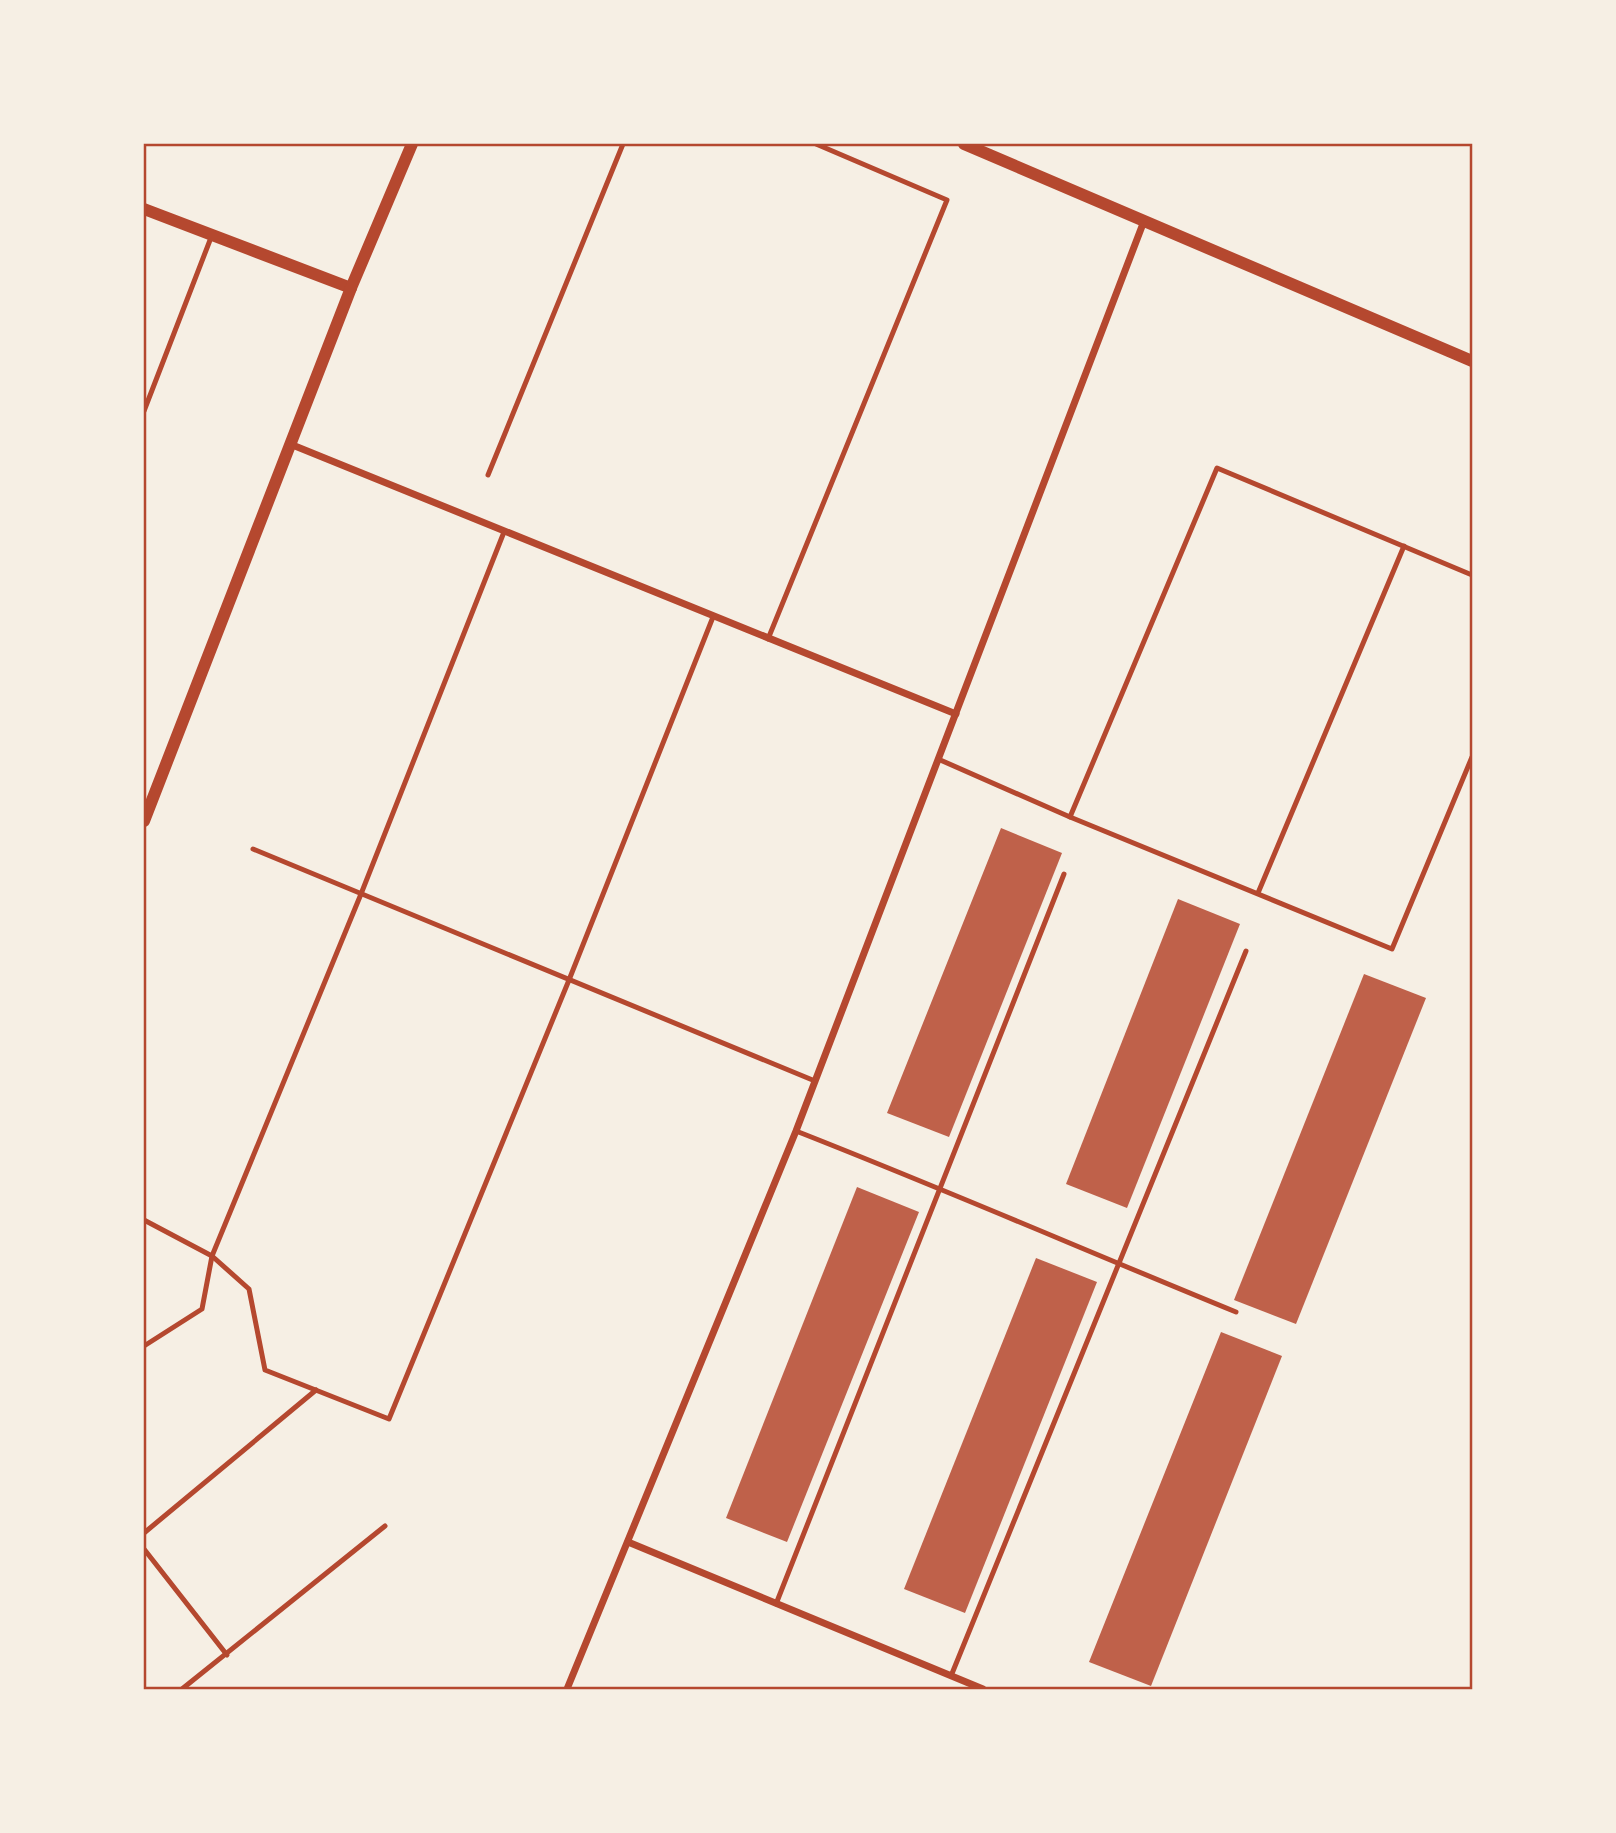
<svg xmlns="http://www.w3.org/2000/svg" width="1616" height="1833" viewBox="0 0 1616 1833" font-family="'DejaVu Sans',sans-serif">
	<rect width="100%" height="100%" fill="#f6efe4"/>
	<g fill="#bf614a">
		<path d="M1001,828l61,25 -113,284 -62,-24z"/>
		<path d="M1178,899l62,25 -113,284 -61,-24z"/>
		<path d="M1364,974l62,24 -130,326 -62,-24z"/>
		<path d="M857,1187l62,25 -132,330 -61,-24z"/>
		<path d="M1036,1258l61,24 -132,331 -61,-24z"/>
		<path d="M1221,1332l61,24 -131,330 -62,-24z"/>
	</g>
	<g fill="none" stroke-linecap="round" stroke-linejoin="round">
		<g stroke="#b5482f" stroke-width="5">
			<path d="M144,411l68,-176"/>
			<path d="M488,475l135,-331"/>
			<path d="M768,639l179,-439 -131,-56"/>
			<path d="M938,759l132,58 322,132 80,-192"/>
			<path d="M1070,817l147,-349 255,107"/>
			<path d="M253,849l562,232"/>
			<path d="M1258,893l146,-347"/>
			<path d="M796,1131c148,58 293,121 440,181"/>
			<path d="M144,1220l68,36 37,33 16,81 124,49 180,-439 144,-363"/>
			<path d="M144,1346l58,-37 10,-53 149,-362 143,-362"/>
			<path d="M144,1533l172,-143"/>
			<path d="M144,1549l83,106"/>
			<path d="M776,1604l288,-730"/>
			<path d="M951,1676l295,-725"/>
			<path d="M182,1689l203,-163"/>
		</g>
		<g stroke="#b5482f" stroke-width="7">
			<path d="M290,444l666,270"/>
			<path d="M628,1542l355,147"/>
			<path d="M567,1689l229,-558 348,-910"/>
		</g>
		<g stroke="#b5482f" stroke-width="12">
			<path d="M964,144l508,217"/>
			<path d="M144,209l207,79"/>
			<path d="M144,821l207,-533 61,-144"/>
		</g>
	</g>
	<rect width="1616" height="1833" fill="none" stroke="#f6efe4" stroke-width="290"/>
	<rect x="145" y="145" width="1326" height="1543" fill="none" stroke="#b5482f" stroke-width="2.5"/>
</svg>
